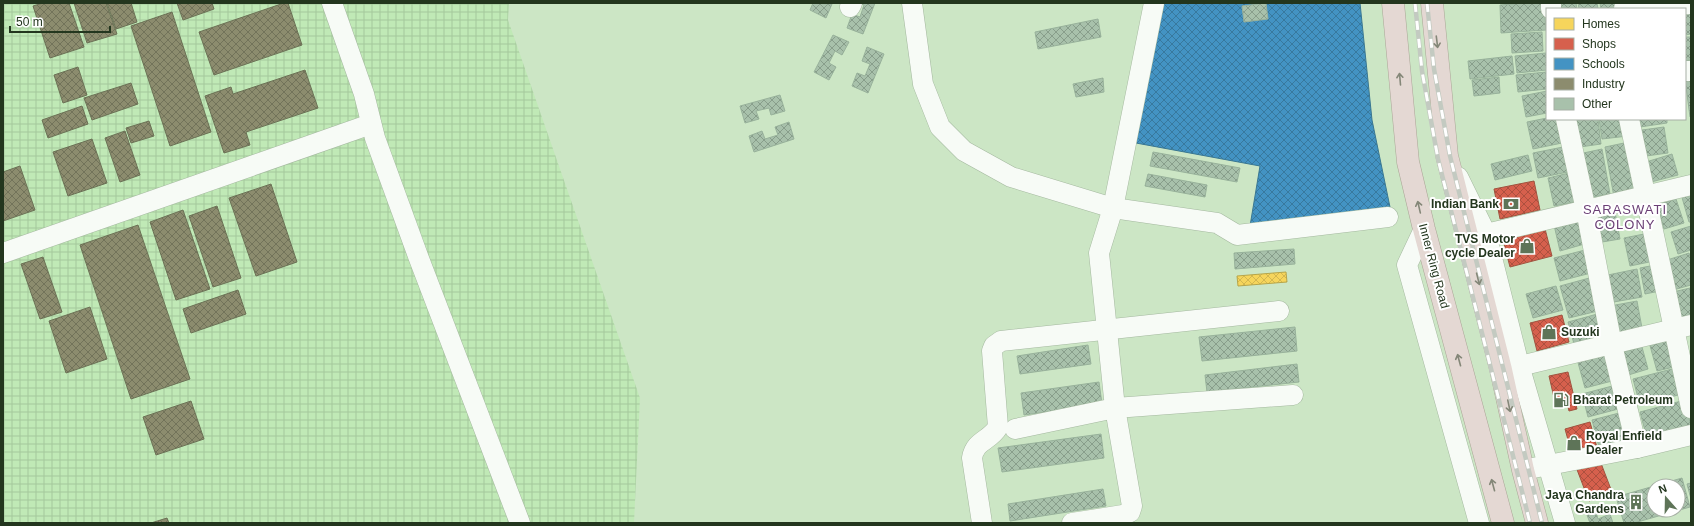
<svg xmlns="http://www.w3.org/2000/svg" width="1694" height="526" viewBox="0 0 1694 526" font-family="Helvetica,sans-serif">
	<defs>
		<pattern id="industrial-grid" width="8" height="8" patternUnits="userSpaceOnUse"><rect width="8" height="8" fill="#c0e9b6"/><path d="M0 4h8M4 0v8" fill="none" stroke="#a5c89c"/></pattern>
		<pattern id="homes-cross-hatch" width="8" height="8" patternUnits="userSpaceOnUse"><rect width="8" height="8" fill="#f6d55c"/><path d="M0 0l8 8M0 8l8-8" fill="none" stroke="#d3b750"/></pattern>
		<pattern id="shops-cross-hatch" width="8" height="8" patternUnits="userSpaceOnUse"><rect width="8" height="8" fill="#d6604d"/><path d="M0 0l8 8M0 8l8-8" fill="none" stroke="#ad503f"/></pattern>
		<pattern id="schools-cross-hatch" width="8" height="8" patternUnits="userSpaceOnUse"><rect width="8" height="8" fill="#4393c3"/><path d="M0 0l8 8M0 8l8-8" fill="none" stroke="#38799e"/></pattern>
		<pattern id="industry-cross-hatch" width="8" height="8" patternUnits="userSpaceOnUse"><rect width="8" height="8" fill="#8c8c6e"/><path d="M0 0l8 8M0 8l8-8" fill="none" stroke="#72735a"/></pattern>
		<pattern id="building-cross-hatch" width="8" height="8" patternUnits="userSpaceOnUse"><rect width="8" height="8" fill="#a8c1ab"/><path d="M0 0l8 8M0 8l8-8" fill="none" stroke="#889e8b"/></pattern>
	</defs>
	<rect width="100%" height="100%" fill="#cce6c5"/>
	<path fill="url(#industrial-grid)" d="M3,3h506l-1,17 132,378 -6,125h-631z"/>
	<path fill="url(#homes-cross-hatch)" stroke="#b7a549" d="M1286,272l1,10 -49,4 -1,-10z"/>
	<g fill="url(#shops-cross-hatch)" stroke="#a0533f">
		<path d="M1534,181l6,29 -40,9 -6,-30z"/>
		<path d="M1544,225l8,31 -42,11 -8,-31z"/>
		<path d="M1562,315l7,27 -32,9 -7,-28z"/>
		<path d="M1568,372l9,37 -8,2 -3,-12 -11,3 -6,-26z"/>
		<path d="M1590,422l8,29 -25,7 -8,-29z"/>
		<path d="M1599,458l13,34 -23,9 -13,-34z"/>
	</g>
	<path fill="url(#schools-cross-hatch)" stroke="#397792" d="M1163,3h197l12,117 19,92 -141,14 10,-60 -124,-23z"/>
	<g fill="url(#industry-cross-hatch)" stroke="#6c7256">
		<path d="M43,3h26l15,44 -34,11 -17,-52z"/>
		<path d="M74,3h32l11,31 -30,9z"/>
		<path d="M107,3h24l6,19 -21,7z"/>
		<path d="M177,3h35l2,6 -31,11z"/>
		<path d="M284,3h4l14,42 -88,30 -15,-43z"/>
		<path d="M172,12l39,120 -41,14 -39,-120z"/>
		<path d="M78,67l9,28 -24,8 -9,-28z"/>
		<path d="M305,70l13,38 -72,24 4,13 -26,8 -19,-57 26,-9 2,7z"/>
		<path d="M131,83l7,21 -46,16 -8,-22z"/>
		<path d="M82,106l6,18 -40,14 -6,-18z"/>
		<path d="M149,121l5,15 -23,7 -5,-15z"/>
		<path d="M125,131l15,44 -20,7 -15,-44z"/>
		<path d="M92,139l15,44 -39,13 -15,-44z"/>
		<path d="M20,166l15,44 -32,11v-49z"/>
		<path d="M271,184l26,78 -41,14 -27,-78z"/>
		<path d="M217,206l24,72 -28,9 -24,-71z"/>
		<path d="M183,210l27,79 -34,11 -26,-78z"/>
		<path d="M138,225l52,154 -59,20 -51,-154z"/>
		<path d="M43,257l19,55 -22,7 -19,-55z"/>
		<path d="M238,290l8,24 -55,19 -8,-24z"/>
		<path d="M90,307l17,52 -41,14 -17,-52z"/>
		<path d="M191,401l13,38 -48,16 -13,-38z"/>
		<path d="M167,518l2,5h-18z"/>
	</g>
	<g fill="url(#building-cross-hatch)" stroke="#98b29b" fill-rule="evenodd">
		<path d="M813,3l19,1 -6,14 -16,-8z"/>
		<path d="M859,3h16l-12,31 -16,-6 5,-14 8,3 4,-12z"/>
		<path d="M1266,3l2,16 -24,3 -2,-16z"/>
		<path d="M1524,3h20l2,27 -45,3 -1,-28z"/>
		<path d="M1556,3h20l1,6h-20z"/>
		<path d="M1578,3h19l1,6h-19z"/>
		<path d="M1600,3h17l1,6h-17z"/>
		<path d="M1691,11v23l-6,1v-23z"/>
		<path d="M1098,19l3,18 -63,12 -3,-17z"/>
		<path d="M1542,32l1,19 -31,2 -1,-19z"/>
		<path d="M833,35l16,7 -7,13 -7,-4 -6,12 7,4 -7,13 -15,-8z"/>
		<path d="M1685,37h6v23l-6,1z"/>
		<path d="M867,47l17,7 -16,39 -16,-7 5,-13 8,3 5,-12 -8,-3z"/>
		<path d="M1546,53l1,17 -30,3 -2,-17z"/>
		<path d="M1512,56l2,18 -44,5 -2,-18z"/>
		<path d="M1546,72l1,17 -29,3 -2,-17z"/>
		<path d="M1499,77l1,16 -26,3 -2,-16z"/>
		<path d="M1103,78l1,14 -28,5 -3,-13z"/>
		<path d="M1691,78v39h-1l-5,-38z"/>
		<path d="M1547,91v22l-21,4 -4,-21z"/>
		<path d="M780,95l5,16 -14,4 -2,-7 -13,3 3,8 -14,4 -5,-17z"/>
		<path d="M1547,118l10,1 5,24 -29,6 -6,-27z"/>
		<path d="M1576,119h22l3,25 -21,3z"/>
		<path d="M1599,119h26l3,17 -26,3z"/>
		<path d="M1639,119h28v4l-27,4z"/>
		<path d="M789,122l5,17 -40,13 -5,-16 13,-5 3,8 13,-4 -3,-8z"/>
		<path d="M1664,127l4,26 -22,3 -4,-26z"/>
		<path d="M1629,142l9,50 -24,5 -9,-50z"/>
		<path d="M1563,147l5,25 -30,6 -5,-25z"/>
		<path d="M1602,149l8,45 -23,4 -8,-44z"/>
		<path d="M1153,152l87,16 -3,14 -87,-16z"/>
		<path d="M1672,154l6,21 -27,7 -5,-20z"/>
		<path d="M1528,155l4,16 -37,9 -4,-16z"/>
		<path d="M1569,173l6,29 -21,4 -6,-28z"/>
		<path d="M1148,174l59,11 -2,12 -60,-11z"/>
		<path d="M1691,191v31h-2l-8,-28z"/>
		<path d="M1676,199l8,24 -20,6 -7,-24z"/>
		<path d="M1615,212l5,27 -24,4 -5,-27z"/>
		<path d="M1581,218l7,25 -28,8 -6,-26z"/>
		<path d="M1691,226v24l-13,4 -7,-22z"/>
		<path d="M1649,233l5,28 -24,5 -6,-28z"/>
		<path d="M1294,249l1,15 -60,5 -1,-16z"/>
		<path d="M1585,250l6,23 -31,8 -6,-23z"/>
		<path d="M1689,253l2,6v26l-18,5 -9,-29z"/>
		<path d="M1655,265l5,26 -15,3 -5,-26z"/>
		<path d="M1637,269l5,28 -34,6 -5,-27z"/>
		<path d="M1593,277l9,33 -33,8 -9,-32z"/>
		<path d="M1556,286l7,24 -30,8 -7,-24z"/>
		<path d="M1690,288l1,29 -10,3 -8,-28z"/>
		<path d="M1637,301l5,27 -27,5 -5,-27z"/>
		<path d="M1601,313l6,22 -33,9 -6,-22z"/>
		<path d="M1295,327l2,24 -95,10 -3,-24z"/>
		<path d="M1670,337l8,29 -21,5 -8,-29z"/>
		<path d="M1088,345l3,19 -71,10 -3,-18z"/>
		<path d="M1642,347l6,22 -23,7 -6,-23z"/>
		<path d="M1608,350l8,30 -31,8 -8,-29z"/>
		<path d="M1297,364l2,18 -92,10 -2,-17z"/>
		<path d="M1676,368l6,26 -42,11 -7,-26z"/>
		<path d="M1099,382l3,22 -78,11 -3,-22z"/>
		<path d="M1616,385l6,23 -34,9 -6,-23z"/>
		<path d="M1685,400l6,27 -44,11 -7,-26z"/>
		<path d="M1623,412l7,27 -31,8 -7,-27z"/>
		<path d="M1101,434l3,24 -102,14 -4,-24z"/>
		<path d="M1682,478l8,29 -56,16h-10l-8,-26zM1654,486h24v24h-24z"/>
		<path d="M1691,483v16l-4,-15z"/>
		<path d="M1103,489l3,17 -96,15 -2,-17z"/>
		<path d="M1596,512l2,7 12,-5 3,9h-23l-3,-8z"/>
	</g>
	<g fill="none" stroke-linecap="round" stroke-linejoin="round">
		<defs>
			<g id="minor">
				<path d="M332,3l32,91 11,44 43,118 102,267"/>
				<path d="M912,3l11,81 17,43 24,24 47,26 102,31 104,15 20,12 151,-18"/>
				<path d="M1551,3v6"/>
				<path d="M850,7l2,-4"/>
				<path d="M1624,8l67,-4"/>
				<path d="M1685,71h6"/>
				<path d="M1566,119l20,91 26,135 25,103"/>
				<path d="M1629,119l62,289"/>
				<path d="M1458,177l28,57 33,131 46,158"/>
				<path d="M1424,229l-17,36 72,258"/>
				<path d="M1486,234l205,-49"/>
				<path d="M3,253l368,-129"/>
				<path d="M1507,369l184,-44"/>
				<path d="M1015,429l100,-21 178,-13"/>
				<path d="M1523,470l114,-22 54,-13"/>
				<path d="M982,523l-10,-65c3,-18 18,-17 26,-31l-6,-76 2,-5 7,-5 278,-30"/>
				<path d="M1072,523l51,-8 7,-3 2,-6 -17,-98 -16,-155 14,-45 41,-205"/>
			</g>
			<g id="highway">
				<path d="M1393,3l15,159 16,67 79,294"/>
				<path d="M1432,3l15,153 54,214 22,100 14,53"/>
			</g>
		</defs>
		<use href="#minor" stroke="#a4b89f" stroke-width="21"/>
		<use href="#highway" stroke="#aaa596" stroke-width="23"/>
		<use href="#minor" stroke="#f7fbf6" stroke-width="20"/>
		<use href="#highway" stroke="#e4d8d3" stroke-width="22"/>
		<defs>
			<g id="rail">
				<path d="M1415,3l7,68 16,88 92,364"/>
				<path d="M1427,3l7,66 16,87 92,367"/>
			</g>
		</defs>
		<use href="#rail" stroke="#c3cac1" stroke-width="4.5"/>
		<use href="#rail" stroke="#fff" stroke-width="3" stroke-dasharray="9" stroke-linecap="butt"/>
	</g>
	<defs><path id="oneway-shaft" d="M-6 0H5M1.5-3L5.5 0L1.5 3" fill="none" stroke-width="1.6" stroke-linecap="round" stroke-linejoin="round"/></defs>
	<g stroke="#848778">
		<use href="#oneway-shaft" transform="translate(1437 42) rotate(83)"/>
		<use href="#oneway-shaft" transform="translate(1400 79) rotate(-95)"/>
		<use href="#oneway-shaft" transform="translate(1419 207) rotate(-103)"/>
		<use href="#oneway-shaft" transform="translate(1478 279) rotate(76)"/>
		<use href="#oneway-shaft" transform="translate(1459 360) rotate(-105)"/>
		<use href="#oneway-shaft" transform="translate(1509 406) rotate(78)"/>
		<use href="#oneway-shaft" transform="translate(1493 485) rotate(-105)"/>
	</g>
	<defs>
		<symbol id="bank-bare" viewBox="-9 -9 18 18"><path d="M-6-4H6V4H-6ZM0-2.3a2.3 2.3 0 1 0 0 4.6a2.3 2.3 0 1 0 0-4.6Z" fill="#5e7458" stroke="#fff" stroke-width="2.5" paint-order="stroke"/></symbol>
		<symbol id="shop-bare" viewBox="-9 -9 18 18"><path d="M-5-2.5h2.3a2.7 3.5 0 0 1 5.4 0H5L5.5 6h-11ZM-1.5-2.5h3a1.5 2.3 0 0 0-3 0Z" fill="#5e7458" stroke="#fff" stroke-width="2.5" paint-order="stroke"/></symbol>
		<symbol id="fuel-bare" viewBox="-9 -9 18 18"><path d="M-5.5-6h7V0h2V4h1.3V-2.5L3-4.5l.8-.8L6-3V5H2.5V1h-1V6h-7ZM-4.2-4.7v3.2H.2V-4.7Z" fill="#5e7458" stroke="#fff" stroke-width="2.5" paint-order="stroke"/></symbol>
		<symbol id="building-bare" viewBox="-9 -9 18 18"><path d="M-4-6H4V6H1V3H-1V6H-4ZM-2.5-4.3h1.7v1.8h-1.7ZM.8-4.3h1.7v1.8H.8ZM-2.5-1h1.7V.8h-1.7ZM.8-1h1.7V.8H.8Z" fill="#5e7458" stroke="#fff" stroke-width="2.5" paint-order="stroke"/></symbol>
	</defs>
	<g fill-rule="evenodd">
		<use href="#bank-bare" x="1500" y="193" width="22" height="22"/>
		<use href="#shop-bare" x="1516" y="235" width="22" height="22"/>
		<use href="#shop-bare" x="1538" y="321" width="22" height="22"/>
		<use href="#fuel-bare" x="1550" y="389" width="22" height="22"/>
		<use href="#shop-bare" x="1563" y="432" width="22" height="22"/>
		<use href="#building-bare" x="1625" y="491" width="22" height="22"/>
	</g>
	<g text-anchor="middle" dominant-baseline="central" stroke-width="4" stroke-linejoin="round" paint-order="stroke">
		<g font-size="12" font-weight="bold" fill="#23361e" stroke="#fff" text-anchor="end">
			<text x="1499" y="204">Indian Bank</text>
			<text x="1515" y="239">TVS Motor<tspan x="1515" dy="14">cycle Dealer</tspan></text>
			<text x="1561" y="332" text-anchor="start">Suzuki</text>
			<text x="1573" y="400" text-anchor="start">Bharat Petroleum</text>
			<text x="1586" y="436" text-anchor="start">Royal Enfield<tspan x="1586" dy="14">Dealer</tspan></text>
			<text x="1624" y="495">Jaya Chandra<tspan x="1624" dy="14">Gardens</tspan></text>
		</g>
		<g font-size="12" fill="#23361e" stroke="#fff">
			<text transform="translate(1434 266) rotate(75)">Inner Ring Road</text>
		</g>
		<g font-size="13" letter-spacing="1" fill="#6b4076" stroke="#fff">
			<text x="1625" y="209">SARASWATI<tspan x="1625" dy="15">COLONY</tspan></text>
		</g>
	</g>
	<rect width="1694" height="526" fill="none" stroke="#23361e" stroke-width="8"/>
	<rect x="1546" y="8" width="140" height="112" fill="#ffffff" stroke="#a7afa5"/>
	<rect x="1554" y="18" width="20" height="12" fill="#f6d55c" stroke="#a7afa5"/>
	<text x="1582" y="28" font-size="12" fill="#23361e">Homes</text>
	<rect x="1554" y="38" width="20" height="12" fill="#d6604d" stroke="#a7afa5"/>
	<text x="1582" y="48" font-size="12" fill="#23361e">Shops</text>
	<rect x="1554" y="58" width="20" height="12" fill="#4393c3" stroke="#a7afa5"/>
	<text x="1582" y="68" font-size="12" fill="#23361e">Schools</text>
	<rect x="1554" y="78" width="20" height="12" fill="#8c8c6e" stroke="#a7afa5"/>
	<text x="1582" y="88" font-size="12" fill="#23361e">Industry</text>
	<rect x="1554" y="98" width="20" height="12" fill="#a8c1ab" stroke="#a7afa5"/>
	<text x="1582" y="108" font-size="12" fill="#23361e">Other</text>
	<g transform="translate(1666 498) rotate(340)"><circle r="19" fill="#ffffff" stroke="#a7afa5"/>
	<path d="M0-3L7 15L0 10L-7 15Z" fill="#5e7458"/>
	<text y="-6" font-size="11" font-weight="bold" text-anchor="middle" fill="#23361e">N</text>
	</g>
	<path d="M10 26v6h100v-6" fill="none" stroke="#23361e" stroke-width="2"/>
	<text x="16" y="26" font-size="12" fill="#23361e" stroke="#ffffff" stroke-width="3" paint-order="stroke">50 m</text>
</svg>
